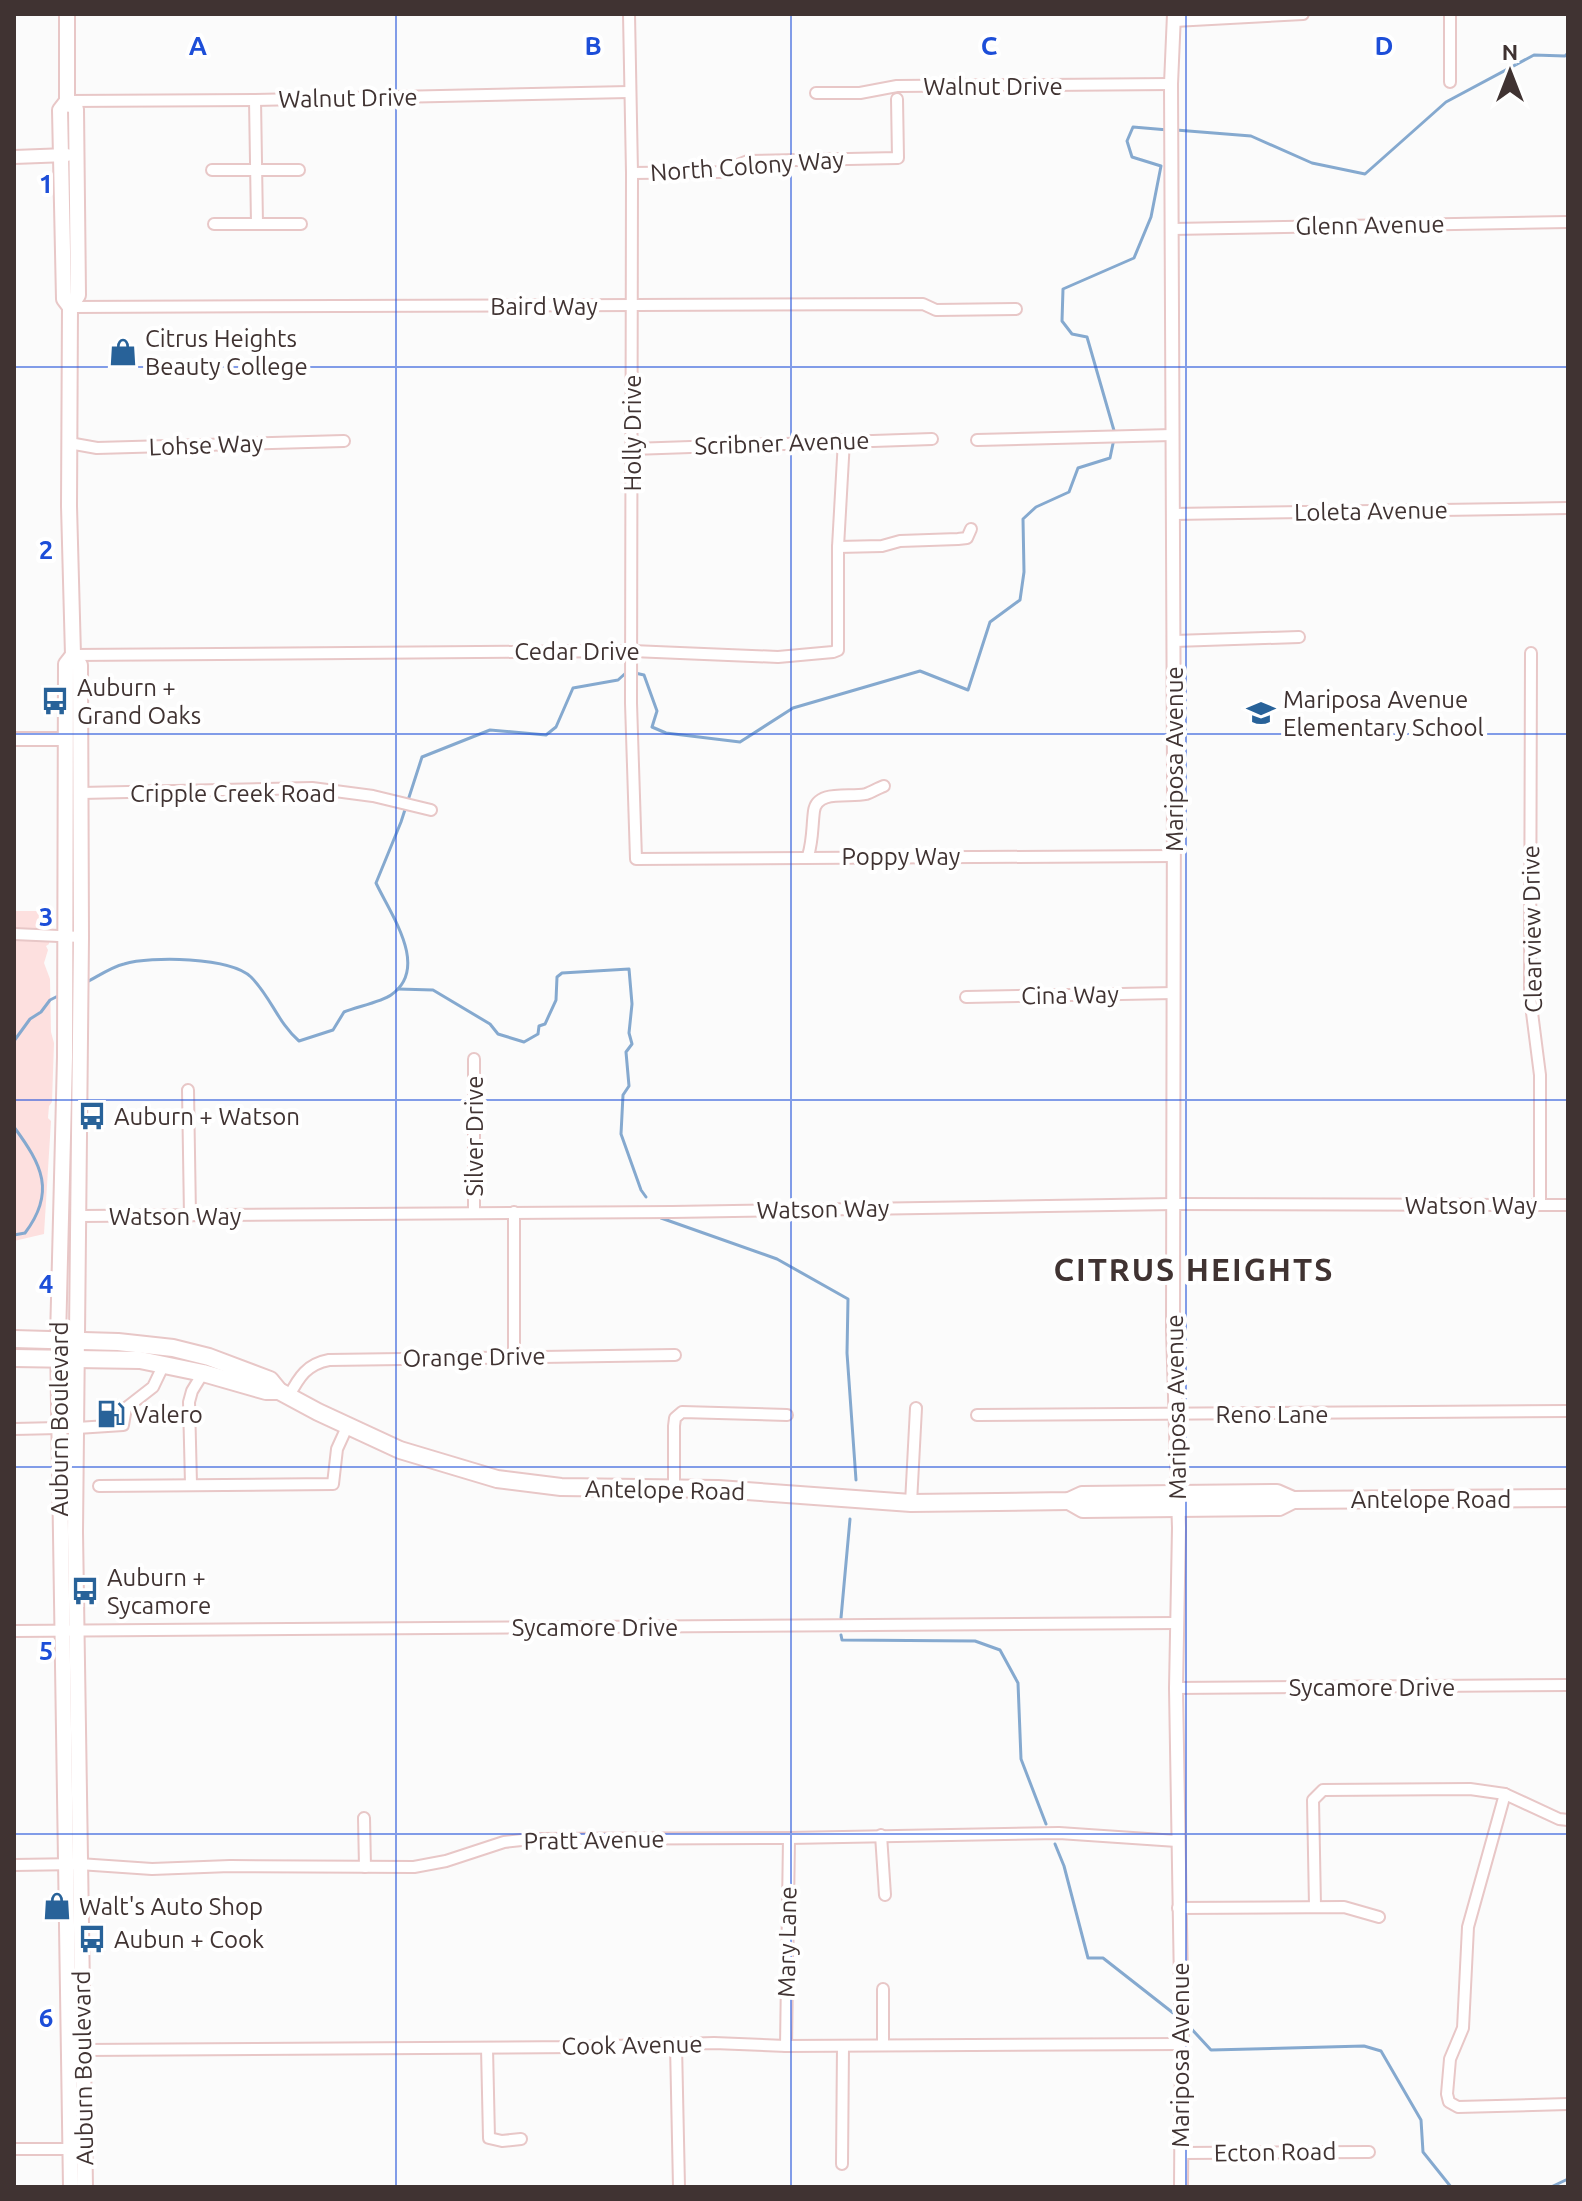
<svg xmlns="http://www.w3.org/2000/svg" width="1582" height="2201" viewBox="0 0 1582 2201" font-family="Ubuntu,sans-serif">
	<rect width="100%" height="100%" fill="#fbfbfb"/>
	<path fill="#fde0df" d="M14,911h40l-4,9 -6,3 1,7 5,-1 -1,15 -3,2 2,4 -4,13 6,16 1,53 3,11 -2,59 -3,4 -1,12 3,3 -7,113 -30,7z"/>
	<g fill="none" stroke-linecap="round" stroke-linejoin="round">
		<g stroke="#85a9cf" stroke-width="3">
			<path d="M1176,130l75,6 61,27 53,11 81,-72 88,-47 31,1 3,-3"/>
			<path d="M635,673l9,2 13,36 -5,16 14,6 74,9 53,-34 127,-37 48,19 22,-68 30,-22 4,-28 -1,-53 13,-12 33,-15 9,-24 32,-10 5,-24 -28,-97 -15,-3 -10,-13 1,-32 71,-31 17,-41 10,-51 -29,-9 -5,-16 6,-14 35,3"/>
			<path d="M85,983c12,-6 26,-16 39,-19 27,-8 106,-7 127,13 20,20 27,46 48,64l34,-11 11,-18c12,-5 37,-10 47,-17 39,-27 0,-80 -15,-112l25,-61 21,-65 68,-27 56,5 10,-8 17,-39 45,-8 10,-9"/>
			<path d="M398,989l35,1 57,34 8,10 26,8 14,-8 1,-8 6,-2 11,-24 1,-23 5,-4 67,-4 3,35 -3,29 3,11 -6,8 3,34 -6,9 -2,39 20,56 5,7"/>
			<path d="M14,1041l16,-22 11,-7 9,-12 10,-5"/>
			<path d="M14,1127c28,38 42,65 11,106l-11,2"/>
			<path d="M661,1218l116,41 71,40 -1,54 9,127"/>
			<path d="M841,1618l9,-99"/>
			<path d="M841,1635l1,5 133,1 25,9 18,33 3,76 25,65"/>
			<path d="M1055,1844l9,22 24,92h15l74,58"/>
			<path d="M1186,2023l25,27 153,-4 17,5 40,69 2,32 28,35"/>
			<path d="M1551,2187l17,-8"/>
		</g>
		<defs>
			<g id="minor">
				<path d="M629,14l3,159 -1,530 5,156 538,-3"/>
				<path d="M1450,14v68"/>
				<path d="M1174,21l129,-7"/>
				<path d="M816,93h44l37,-7 274,-2"/>
				<path d="M255,100l2,124"/>
				<path d="M67,101l188,-1 374,-8"/>
				<path d="M212,170h87"/>
				<path d="M632,173l88,-1 28,-11 150,-3 -1,-59"/>
				<path d="M214,224h87"/>
				<path d="M1172,229l396,-7"/>
				<path d="M70,307l853,-3 13,6 80,-1"/>
				<path d="M977,440l195,-5"/>
				<path d="M69,443l28,5 247,-7"/>
				<path d="M632,449l300,-10"/>
				<path d="M1173,514l395,-6"/>
				<path d="M838,547l44,-1 18,-5 58,-2 9,-1 4,-9"/>
				<path d="M1174,641l125,-4"/>
				<path d="M1531,653l-1,344 10,78v130"/>
				<path d="M73,655l559,-4 146,6 55,-5 5,-2v-103l6,-107"/>
				<path d="M81,793l231,-5 61,8 58,14"/>
				<path d="M808,856c5,-16 4,-30 6,-45 3,-22 36,-13 52,-17 6,-2 12,-6 18,-8"/>
				<path d="M14,934l67,3"/>
				<path d="M966,997l208,-4"/>
				<path d="M474,1059v154"/>
				<path d="M188,1090l2,126"/>
				<path d="M514,1212v143"/>
				<path d="M79,1216l593,-4 502,-8 394,1"/>
				<path d="M289,1396c10,-19 18,-32 40,-36l346,-5"/>
				<path d="M977,1415l591,-4"/>
				<path d="M77,1428l46,-3 3,-17 27,-21 11,-23"/>
				<path d="M14,1429l45,-1"/>
				<path d="M191,1484l-2,-82 3,-11 11,-18"/>
				<path d="M99,1486l234,-2 4,-35 10,-22"/>
				<path d="M674,1489v-63l1,-8 7,-6 105,3"/>
				<path d="M911,1503l5,-95"/>
				<path d="M14,1631l1162,-8"/>
				<path d="M1176,1688l392,-3"/>
				<path d="M1505,1794l-37,133 -5,101 -13,31 -3,35 2,8 9,5 110,-3"/>
				<path d="M364,1818l1,49"/>
				<path d="M881,1835l4,60"/>
				<path d="M14,1865l65,-1 73,5 78,-3 184,1 32,-6 58,-19 27,-3 258,-1 270,-5 118,8"/>
				<path d="M1315,1906l-2,-106 10,-10 147,-1 35,5 54,25 9,1"/>
				<path d="M1178,1908l166,-1 35,10"/>
				<path d="M676,2045l3,142"/>
				<path d="M883,2045v-56"/>
				<path d="M786,2046l3,-208"/>
				<path d="M487,2048l2,90 13,3 19,-2"/>
				<path d="M82,2050l496,-3 136,-4 72,3 396,-2"/>
				<path d="M14,2149h55"/>
				<path d="M1181,2153l188,-1"/>
				<path d="M842,2164l1,-118"/>
			</g>
			<g id="tertiary">
				<path d="M1174,14l-3,70 3,688 -1,558 6,198 -3,160 6,356 -1,143"/>
				<path d="M14,157l53,-2"/>
				<path d="M14,739h50"/>
			</g>
			<g id="secondary">
				<path d="M67,14v87l-7,9 4,189 6,8 -1,199 4,149 7,10 1,273 -6,594 10,655"/>
				<path d="M67,101l9,8 2,186 -8,12"/>
				<path d="M71,2187l-13,-848 7,-282 1,-393 7,-9"/>
			</g>
			<g id="primary">
				<path d="M14,1339l104,3 55,6 36,9 61,23 9,11 39,21 82,38 97,29 64,8 157,2 193,14 158,-2 13,-6 195,-2 16,7 275,-2"/>
				<path d="M14,1358l126,2 63,13 63,18h13"/>
				<path d="M1069,1501l14,8 196,-2 14,-7"/>
			</g>
		</defs>
		<use href="#minor" stroke="#e8c7c7" stroke-width="14"/>
		<use href="#tertiary" stroke="#e8c7c7" stroke-width="16"/>
		<use href="#secondary" stroke="#e8c7c7" stroke-width="18"/>
		<use href="#primary" stroke="#e8c7c7" stroke-width="20"/>
		<use href="#minor" stroke="#fff" stroke-width="10"/>
		<use href="#tertiary" stroke="#fff" stroke-width="12"/>
		<use href="#secondary" stroke="#fff" stroke-width="14"/>
		<use href="#primary" stroke="#fff" stroke-width="16"/>
	</g>
	<path fill="none" stroke="#1d4ed8" stroke-width="2" stroke-opacity="0.55" d="M396,14v2173M791,14v2173M1186,14v2173M14,367h1554M14,734h1554M14,1100h1554M14,1467h1554M14,1834h1554"/>
	<defs>
		<symbol id="shop-bare" viewBox="-9 -9 18 18"><path d="M-5-2.5h2.3a2.7 3.5 0 0 1 5.4 0H5L5.5 6h-11ZM-1.5-2.5h3a1.5 2.3 0 0 0-3 0Z" fill="#286299" stroke="#fff" stroke-width="2.5" paint-order="stroke"/></symbol>
		<symbol id="bus-bare" viewBox="-9 -9 18 18"><path d="M-5-6H5V4H4V6H2V4H-2V6H-4V4H-5ZM-3.5-4V0h7V-4ZM-3.5 1.2v1.5H-2V1.2ZM2 1.2v1.5H3.5V1.2Z" fill="#286299" stroke="#fff" stroke-width="2.5" paint-order="stroke"/></symbol>
		<symbol id="school-bare" viewBox="-9 -9 18 18"><path d="M0-5L7-2L0 1L-7-2ZM-4 1L0 2.5L4 1V4Q0 6-4 4Z" fill="#286299" stroke="#fff" stroke-width="2.5" paint-order="stroke"/></symbol>
		<symbol id="fuel-bare" viewBox="-9 -9 18 18"><path d="M-5.5-6h7V0h2V4h1.3V-2.5L3-4.5l.8-.8L6-3V5H2.5V1h-1V6h-7ZM-4.2-4.7v3.2H.2V-4.7Z" fill="#286299" stroke="#fff" stroke-width="2.5" paint-order="stroke"/></symbol>
	</defs>
	<g fill-rule="evenodd">
		<use href="#shop-bare" x="103" y="332" width="40" height="40"/>
		<use href="#bus-bare" x="35" y="681" width="40" height="40"/>
		<use href="#school-bare" x="1241" y="693" width="40" height="40"/>
		<use href="#bus-bare" x="72" y="1096" width="40" height="40"/>
		<use href="#fuel-bare" x="91" y="1394" width="40" height="40"/>
		<use href="#bus-bare" x="65" y="1571" width="40" height="40"/>
		<use href="#shop-bare" x="37" y="1886" width="40" height="40"/>
		<use href="#bus-bare" x="72" y="1919" width="40" height="40"/>
	</g>
	<g text-anchor="middle" dominant-baseline="central" stroke-width="8" stroke-linejoin="round" paint-order="stroke">
		<g font-size="24" fill="#403332" stroke="#fff">
			<text x="993" y="86">Walnut Drive</text>
			<text transform="translate(348 98) rotate(-1)">Walnut Drive</text>
			<text transform="translate(747 166) rotate(-4)">North Colony Way</text>
			<text transform="translate(1370 225) rotate(-1)">Glenn Avenue</text>
			<text x="544" y="306">Baird Way</text>
			<text transform="translate(632 433) rotate(-90)">Holly Drive</text>
			<text transform="translate(782 443) rotate(-2)">Scribner Avenue</text>
			<text transform="translate(206 445) rotate(-2)">Lohse Way</text>
			<text transform="translate(1371 511) rotate(-1)">Loleta Avenue</text>
			<text x="577" y="651">Cedar Drive</text>
			<text transform="translate(1174 759) rotate(-90)">Mariposa Avenue</text>
			<text x="233" y="793">Cripple Creek Road</text>
			<text x="901" y="856">Poppy Way</text>
			<text transform="translate(1532 929) rotate(-91)">Clearview Drive</text>
			<text transform="translate(1070 995) rotate(-1)">Cina Way</text>
			<text transform="translate(474 1136) rotate(-90)">Silver Drive</text>
			<text x="1471" y="1205">Watson Way</text>
			<text transform="translate(823 1209) rotate(-1)">Watson Way</text>
			<text x="175" y="1216">Watson Way</text>
			<text transform="translate(474 1357) rotate(-1)">Orange Drive</text>
			<text transform="translate(1176 1407) rotate(-91)">Mariposa Avenue</text>
			<text x="1272" y="1414">Reno Lane</text>
			<text transform="translate(59 1419) rotate(-90)">Auburn Boulevard</text>
			<text transform="translate(665 1490) rotate(1)">Antelope Road</text>
			<text x="1431" y="1499">Antelope Road</text>
			<text x="595" y="1627">Sycamore Drive</text>
			<text x="1372" y="1687">Sycamore Drive</text>
			<text transform="translate(594 1840) rotate(-1)">Pratt Avenue</text>
			<text transform="translate(787 1942) rotate(-89)">Mary Lane</text>
			<text transform="translate(632 2045) rotate(-1)">Cook Avenue</text>
			<text transform="translate(1180 2055) rotate(-90)">Mariposa Avenue</text>
			<text transform="translate(83 2068) rotate(-91)">Auburn Boulevard</text>
			<text transform="translate(1275 2152) rotate(-1)">Ecton Road</text>
		</g>
		<g font-size="24" fill="#403332" stroke="#fff" text-anchor="start">
			<text x="145" y="338">Citrus Heights<tspan x="145" dy="28">Beauty College</tspan></text>
			<text x="77" y="687">Auburn +<tspan x="77" dy="28">Grand Oaks</tspan></text>
			<text x="1283" y="699">Mariposa Avenue<tspan x="1283" dy="28">Elementary School</tspan></text>
			<text x="114" y="1116">Auburn + Watson</text>
			<text x="133" y="1414">Valero</text>
			<text x="107" y="1577">Auburn +<tspan x="107" dy="28">Sycamore</tspan></text>
			<text x="79" y="1906">Walt's Auto Shop</text>
			<text x="114" y="1939">Aubun + Cook</text>
		</g>
		<g font-size="32" font-weight="bold" letter-spacing="2" fill="#403332" stroke="#fff">
			<text x="1194" y="1269">CITRUS HEIGHTS</text>
		</g>
	</g>
	<g font-size="26" text-anchor="middle" font-weight="bold" fill="#1d4ed8" stroke="#fff" stroke-width="8" stroke-linejoin="round" paint-order="stroke">
		<text x="198" y="55">A</text>
		<text x="593" y="55">B</text>
		<text x="989" y="55">C</text>
		<text x="1384" y="55">D</text>
		<text x="46" y="193">1</text>
		<text x="46" y="559">2</text>
		<text x="46" y="926">3</text>
		<text x="46" y="1293">4</text>
		<text x="46" y="1660">5</text>
		<text x="46" y="2027">6</text>
	</g>
	<rect width="1582" height="2201" fill="none" stroke="#403332" stroke-width="32"/>
	<g transform="translate(1510 72)" stroke="#ffffff" stroke-width="6" paint-order="stroke">
	<path d="M0-6L14 30L0 20L-14 30Z" fill="#403332"/>
	<text y="-12" font-size="22" font-weight="bold" text-anchor="middle" fill="#403332">N</text>
	</g>
</svg>
